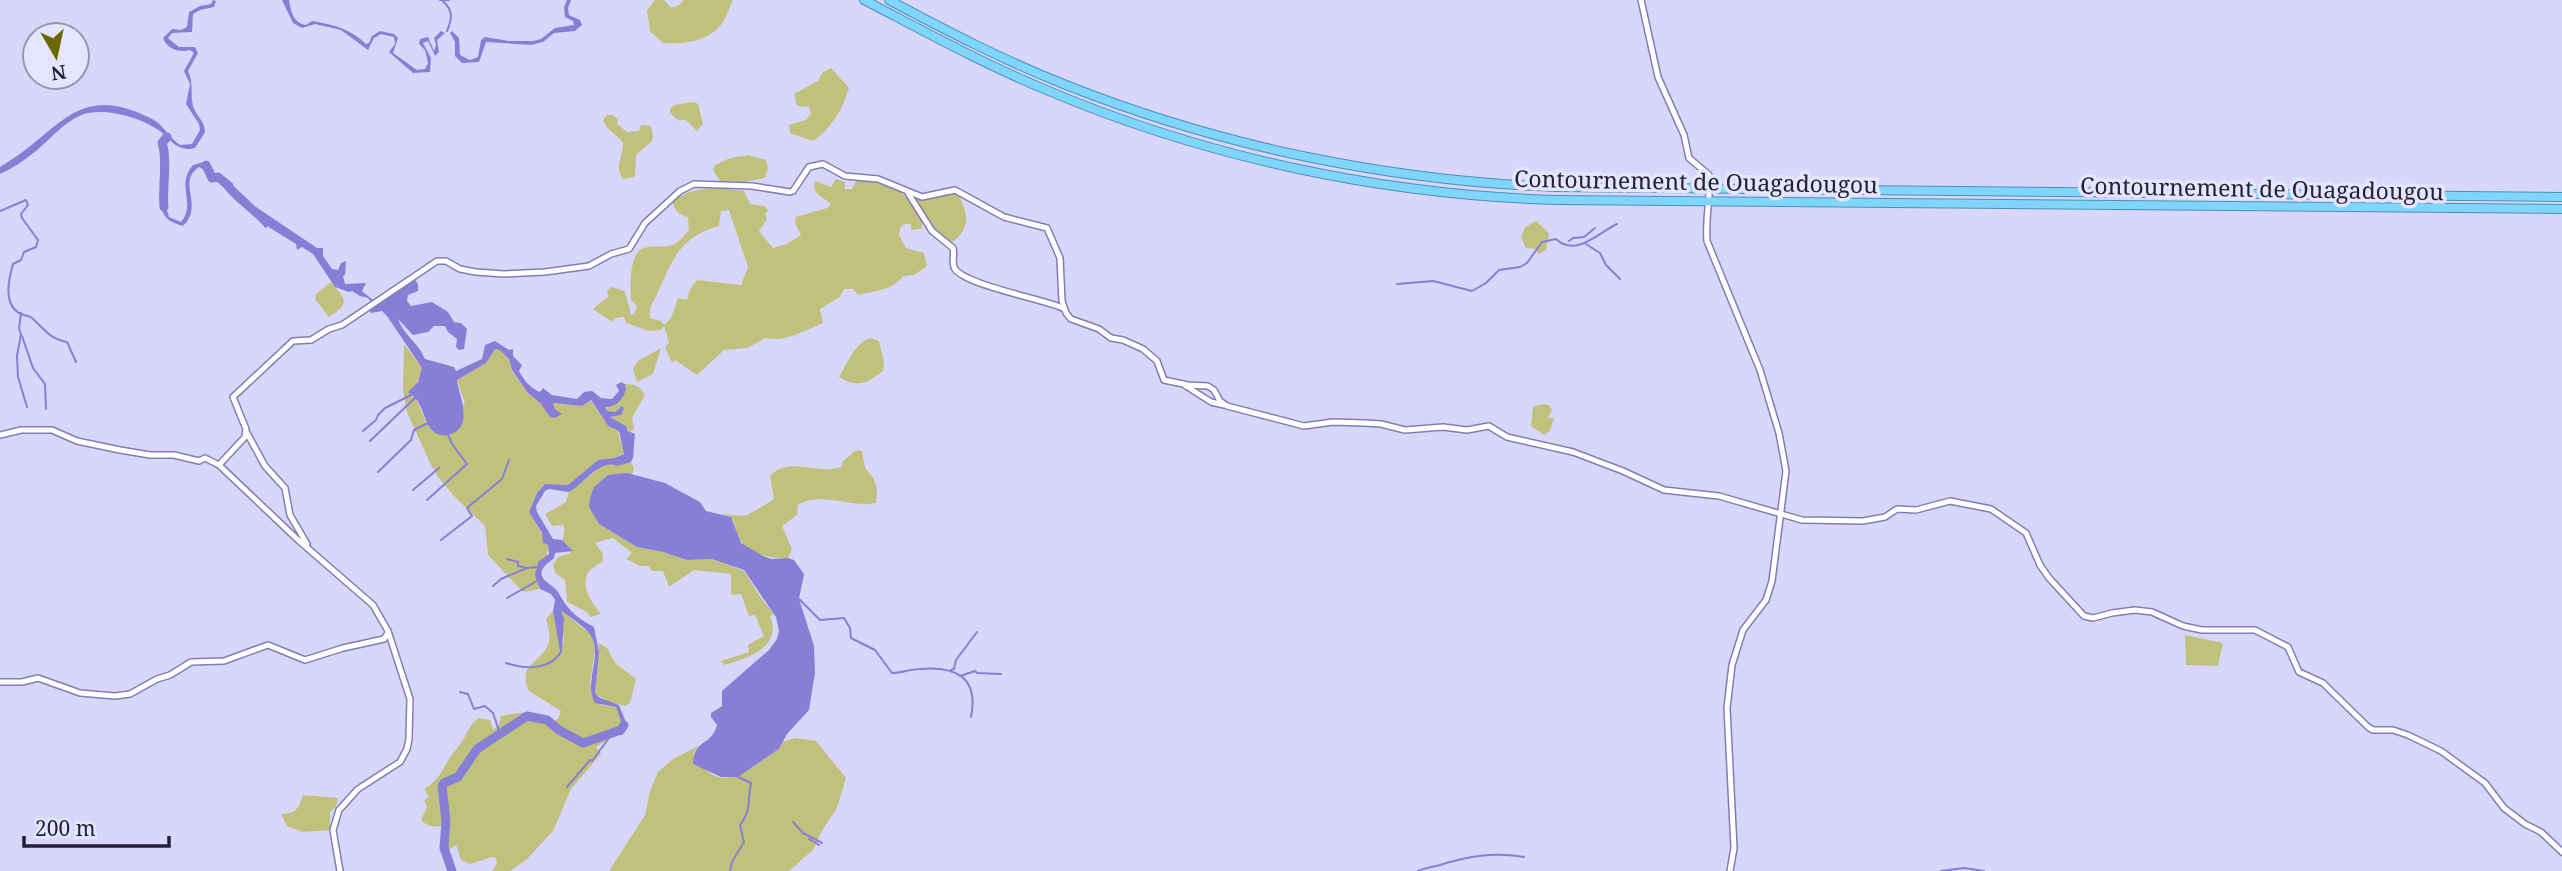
<svg xmlns="http://www.w3.org/2000/svg" width="2562" height="871" viewBox="0 0 2562 871" font-family="'Noto Serif',serif">
	<rect width="100%" height="100%" fill="#d9d6fc"/>
	<g fill="#c1c17e" fill-rule="evenodd">
		<path d="M655,0h9l6,7c5,1 11,-2 13,-7h50c-4,8 -7,19 -13,26 -12,15 -39,19 -57,17l-13,-12 -3,-21z"/>
		<path d="M831,68l18,20c-6,21 -18,41 -36,53l-23,-8 -1,-8 17,-5 5,-6 -2,-7 -12,-1 -3,-12 24,-13 4,-8z"/>
		<path d="M694,102l4,2 5,20 -6,7 -11,-11h-8l-8,-7v-4l4,-4z"/>
		<path d="M607,115h6l5,4 -1,5 10,8 12,-1 2,-6 10,1 2,10 -1,5 -16,14 -1,22 -12,2c-9,-13 0,-22 0,-36 -6,-9 -17,-13 -20,-23z"/>
		<path d="M748,155l18,5 2,8 -3,10 -28,5 -1,-2 -12,1 -4,-1 -7,-11 2,-5 15,-7z"/>
		<path d="M858,177l36,7 15,17 44,-9 5,2c12,23 12,37 -10,51l-25,-24 -2,8 -10,1v-6h-6l-5,4 -1,7 7,13 18,5 3,13 -13,9 -11,1c-9,14 -30,15 -45,19l-5,-6h-9l-4,8 -20,12 3,14c-17,7 -39,20 -57,15l-19,10 -23,2 -27,25 -22,-15 -3,3 -7,-16 4,-4 -5,-17 -3,4 -12,1 -23,-8 -2,-6 -9,1 -3,4 -19,-13 15,-12 -1,-6 4,-4 14,4c1,9 5,15 6,24l3,-1 3,-8 -6,-6c-1,-13 -2,-48 13,-52 9,-3 19,0 28,-3 8,-2 11,-10 17,-15l-1,-13c-8,-2 -14,-6 -15,-15 20,-18 46,-14 71,-11l6,13 14,2 4,4 -3,5 2,4 -8,12 14,17 14,-4 14,-9 -6,-12 1,-6 31,-9 4,-4c-8,-7 -20,-10 -16,-23l16,6 5,-8 9,3v7h7zM729,210l19,57 -7,18 -44,-5 -7,9 -3,11 -9,-2 -7,20 -7,7 -3,-4 -11,-3v-10c21,-38 21,-68 69,-82l2,-15z"/>
		<path d="M1536,221l13,12 -3,17 -7,4 -3,-5 -10,-1 -5,-11 4,-10z"/>
		<path d="M331,282c15,18 20,21 -2,35l-14,-18 1,-5z"/>
		<path d="M871,338l8,3 5,21 -1,9c-16,13 -26,17 -44,6 8,-13 16,-35 32,-39z"/>
		<path d="M404,344l18,24 -1,6 -10,21 5,4 10,23 39,-19 -8,-23 29,-17 9,-14h5l9,10 3,12 15,21 13,11 10,14 8,-6 -3,-2 -2,-6 29,3 8,-6 18,26 11,5 -1,2 6,20 -10,5 -16,2 -30,25 -23,-1 -8,9 -8,19 19,33 -1,12 -9,5 -2,8 4,19 -17,3 -35,-37 -3,-29 -30,-29 -17,-20 -9,-16 -22,-49 -4,-22z"/>
		<path d="M661,348l-8,26 -16,8 -4,-14 5,-7z"/>
		<path d="M625,384c10,0 15,2 20,11l-13,23 2,11 -4,3 -4,-6 -16,-9 7,-1 5,-10 -7,6 -8,-1 -2,-4 21,-18z"/>
		<path d="M1542,404l7,1 3,5 -4,8h6l-4,13 -6,4 -13,-9 2,-19z"/>
		<path d="M856,450l6,1 3,17 9,11 3,10 -1,14c-27,5 -54,-12 -78,2l-1,10 -15,11 10,23 -4,9c-16,1 -41,-3 -49,-20 -4,-7 -3,-14 -8,-21l-9,-3c8,0 18,3 25,1 2,-1 23,-13 27,-16l-4,-23c20,-21 48,0 71,-9l2,-6z"/>
		<path d="M631,462l3,6 -2,7 -5,-2 -28,51 38,23 26,5 24,8 25,-1 32,12 17,27 13,16 -4,2c13,31 -23,43 -46,49l-3,-4 28,-9 -1,-7 16,-9 -9,-21 -6,1 -8,-22 -10,1v-21l-37,-4 -25,17 -6,-16h-11l-3,-5h-9l-14,-7 6,-6 -19,-15 -18,5 8,11v7c-4,3 -11,7 -14,10 -10,15 4,33 12,43l-10,3 -4,-5 -20,-10 -2,-22 -10,-7 -2,-8 5,-8 13,-4 -2,-7 -6,-2c-2,-7 4,-12 0,-19l-11,1 -7,-12 21,-12 3,-10 34,-27z"/>
		<path d="M561,610l29,24 3,6 2,10 -5,33 11,22 15,2 6,17 -5,10 -21,13 5,7 -30,35 -18,42 -27,29 -16,11h-18l5,-7 -1,-6 -4,-1 -22,7 -9,-4 -5,-15 -6,4 -6,-1 2,-5 -1,-17c-10,1 -17,1 -24,-6l6,-13 -3,-7 5,-3 -5,-8c13,-7 19,-19 25,-30 4,-7 10,-12 14,-19 6,-10 6,-15 16,-22l11,2 3,10 6,-6 2,-8c21,-4 33,-6 53,5l4,-2 3,-8 -32,-20c-13,-28 14,-28 20,-49 2,-8 -1,-15 -3,-23l7,-8 7,40 4,-10z"/>
		<path d="M2185,635l38,8 -5,23 -32,-1z"/>
		<path d="M599,643l8,5 8,15 21,16 -6,24 -5,3 -19,-5 -11,-8z"/>
		<path d="M795,738l21,3 30,37 -9,30 -14,21 -10,21 -24,21h-180l36,-56 5,-24 8,-19 15,-13 25,-13 -5,8c28,45 54,16 86,-5l4,-7z"/>
		<path d="M303,795l35,3 -2,9 -6,5v18l-27,2 -16,-6 -6,-12c15,0 18,-6 22,-19z"/>
	</g>
	<g fill="#897ed6">
		<path d="M213,0l3,1 -2,6 -14,3 -7,4 -1,18 -20,1 -4,5 11,9h16l3,6 -10,18c6,12 2,23 5,35 3,10 12,15 12,26l-10,16c-21,5 -24,-12 -40,-20 -17,-11 -46,-19 -67,-15 -21,5 -36,25 -52,38 -11,9 -23,17 -36,23v-7c61,-35 75,-87 152,-48 12,6 17,19 28,26l12,-1 8,-14 -1,-6 -13,-20 4,-20 -6,-13 10,-18 -4,-3c-11,3 -23,-1 -27,-12l9,-9 9,1 6,-3 2,-15 11,-6 11,-2z"/>
		<path d="M282,0h7c2,11 4,23 17,25l6,-4c22,4 37,7 54,23l3,-1 3,-7 8,-5 14,3 4,4 -5,15 24,17 8,-1 3,-6 -3,-13 -6,-6 1,-5 8,-2 6,14 2,-6 -2,-7 7,-7 4,2 -8,7 2,12 -4,4 -7,-15 -5,2 8,15 -1,14 -17,1 -24,-21 6,-8 -1,-7 -13,-3 -7,4 -6,12 -27,-20 -26,-6 -13,4 -9,-5z"/>
		<path d="M567,0h4l-3,8 1,7 11,5 2,5 -7,6 -21,2 -11,9 -12,3 -45,-3 -7,20 -17,1 -7,-7v-14l-5,-9 2,-2 7,7 1,17 10,5 8,-3 3,-17 4,-3 24,4h24l8,-2 14,-11 19,-3 -1,-4 -8,-4 -1,-10z"/>
		<path d="M204,162l4,1 6,8 -5,2 -10,-6c-23,15 6,39 -16,59 -17,-5 -24,-11 -20,-30l6,21 12,5c16,-19 -6,-37 12,-57z"/>
		<path d="M225,178l31,29 61,41h6v8l9,13 6,1 3,-7 5,-2 -1,14 -2,1 2,8 21,-1 -4,8 11,9 -2,2 -3,-4 -8,-2 -8,-5 -3,1 -14,-5 -22,-33 -11,-7 -5,3 -1,-6 -29,-18 -1,3c-10,-14 -43,-35 -46,-49z"/>
		<path d="M413,277l5,7v7l-10,4 -1,6 4,5 21,-4 16,10 6,10 7,1 6,6 -3,20 -5,1 -3,-3 1,-8 -9,-7 -3,-6h-11l-6,6 -15,3 -15,-16c7,18 20,23 27,40l29,8 2,4 26,-12 3,-14 10,-4 14,9 4,-1v7l9,9 -3,6c5,9 11,17 21,21l3,-4 9,7 25,4 7,-7 8,-1 9,7 11,1 7,-8 -3,-6 5,-3 4,2 1,5c-3,11 -10,18 -21,18l2,4 8,1 7,-6 2,2 -3,7 -11,2 16,9 2,5 7,3 -2,24 -2,4 -14,4c-17,-8 -34,19 -48,26l-20,-3 -4,2 -9,15 1,6 16,27 9,1 11,11 -18,2 -1,5c-5,5 -15,10 -12,18 2,6 12,10 16,16 11,19 16,24 36,35l5,25 -4,41 5,5 19,7 8,20 -5,10 -5,-1 5,-10 -6,-17 -21,-4c-12,-21 8,-47 -4,-67 -6,-10 -21,-18 -30,-26l3,9 -2,32 -2,1 -7,-41 2,-11 -4,-6 -11,-5 -5,-14 3,-13 11,-8 -1,-9 -5,-2 -1,-10 -13,-21 8,-19 8,-9 23,1 30,-25 16,-2 10,-4 -5,-23 -11,-5 -17,-26 -9,6 -29,-3 2,6 7,5 -7,4 -5,-1 -10,-14 -13,-11 -15,-22 -3,-11 -9,-9 -5,-1 -9,14 -29,17c2,16 17,45 -6,54 -8,3 -15,1 -20,-5 -7,-9 -8,-21 -15,-30 -2,-3 -6,-5 -8,-7l10,-10 4,-14 -35,-52 -5,-5 -11,2 -3,-4z"/>
		<path d="M627,473l38,10 35,19 6,9 25,6 10,26 22,13 8,3 17,-1 6,2 10,14 -5,25 15,47 1,27 -6,37 -22,24 -8,15 -41,28h-17l-28,-13c1,-26 18,-17 24,-39l-6,-8v-4l11,-7v-15l47,-41 8,-11 2,-8 -3,-14 -32,-47 -32,-11 -25,1 -24,-8 -26,-5 -38,-23 -10,-17 1,-9 4,-11 14,-12z"/>
	</g>
	<g fill="none" stroke-linecap="round" stroke-linejoin="round">
		<g stroke="#897ed6" stroke-width="2">
			<path d="M440,0h9"/>
			<path d="M442,0c12,11 10,19 5,31"/>
			<path d="M0,211l26,-11 2,5 -7,9 1,4 16,22 -2,7 -12,5 -3,8 -8,4c-4,14 -11,41 8,50 4,2 8,1 11,4 12,11 18,21 35,24l9,20"/>
			<path d="M1569,241l4,-3 11,-1 11,-9"/>
			<path d="M1586,244l14,9 6,12 14,14"/>
			<path d="M1397,284l36,-3 39,10 14,-8 13,-13 21,-3 7,-4 15,-21 14,-3c20,19 43,-7 61,-15"/>
			<path d="M21,313l-2,16 2,5 -4,22 1,21 9,30"/>
			<path d="M22,336l11,32 12,16 1,25"/>
			<path d="M363,431l13,-11 2,-5 7,-7 26,-13"/>
			<path d="M370,441l47,-45"/>
			<path d="M378,472l33,-32 3,-10 14,-7"/>
			<path d="M413,490l26,-22"/>
			<path d="M427,500l40,-36 -15,-20 -4,-9"/>
			<path d="M441,540l31,-24 -5,-8 35,-29 7,-19"/>
			<path d="M507,559l11,3v4l9,2 11,-1"/>
			<path d="M493,586l8,-7 26,-11"/>
			<path d="M507,598l30,-17"/>
			<path d="M799,599l21,21 24,-2 6,10 1,10 24,12 17,23c10,0 18,-4 28,-4 36,-3 59,8 51,48"/>
			<path d="M506,663c18,6 43,8 55,-11"/>
			<path d="M951,670l3,-1 2,-9 21,-28"/>
			<path d="M960,676l15,-5 2,2 24,1"/>
			<path d="M460,692l8,2 6,15 11,-3 8,7 6,18 6,1"/>
			<path d="M567,787l23,-27 2,1 17,-23 -1,-5"/>
			<path d="M793,822l10,11 19,10"/>
			<path d="M809,839l10,6"/>
			<path d="M730,871l2,-9 12,-20 -4,-17c12,-16 7,-23 11,-42l-13,-6"/>
			<path d="M1418,871c7,-3 14,-4 22,-6 29,-9 53,-13 84,-8"/>
			<path d="M1941,871l23,-3 20,3"/>
		</g>
		<g stroke="#897ed6" stroke-width="9">
			<path d="M206,165l6,13 6,-1 11,9"/>
			<path d="M164,207c-2,-20 4,-47 -2,-64l5,-6"/>
			<path d="M452,871l-8,-23 2,-27 -4,-35 2,-3 14,-6 19,-28 50,-33 20,4 12,10 24,13 38,-13 3,-5"/>
		</g>
		<defs>
			<g id="minor">
				<path d="M1641,0l17,77 26,58 5,23 20,17c2,23 -4,43 -2,66l53,129 19,63 7,38 -14,110 -6,19 -23,30 -11,35 -5,43 7,140 -4,23"/>
				<path d="M908,193l24,38 21,17c2,7 -2,15 2,21 11,16 87,30 108,39"/>
				<path d="M1186,386l25,16 13,3"/>
				<path d="M247,433l18,33 20,22 5,27 17,29"/>
				<path d="M0,435l21,-5h31l25,11 43,9 30,5h24l25,6 6,-3 14,7 26,-28 1,-8 -13,-32 60,-56 18,-1 18,-11 13,-4 95,-64h9l14,8 16,3 28,2 41,-2 44,-6 22,-12 18,-5 16,-26 35,-32 14,-7 58,2 38,6 3,-1 16,-24 14,-3 22,12 33,3 44,18 33,-7 49,27 43,11 13,30 2,43 4,12 5,6 28,10 12,9 12,2 20,9 14,12 7,19 24,5 20,1 6,4 6,11 7,5 77,20 29,-4 32,1 16,1 24,6 38,-3 24,3 22,-4 18,11 66,15 50,19 41,19 55,6 83,24 61,1 22,-4 12,-8 19,1 34,-9 41,8 35,24 14,32 9,13 35,38 9,2 19,-5 23,-3 17,2 31,14 19,4h53l33,17 11,25 24,11 45,44 5,3h20l15,5 33,16 44,32 19,25 21,16 16,8 21,20"/>
				<path d="M219,465l78,74 76,66 15,26 22,68 -1,40 -2,10 -7,13 -42,27 -19,21 -6,20 7,41"/>
				<path d="M0,682h22l16,-4 42,15 35,3 15,-2 27,-15 13,-4 21,-13 33,-1 44,-16 37,15 38,-12 41,-9 4,-6"/>
			</g>
			<g id="trunk">
				<path d="M864,0c60,31 118,63 180,89 162,69 339,106 514,111l1004,9"/>
				<path d="M889,0c58,31 116,61 177,85 156,62 324,96 491,102l1005,10"/>
			</g>
		</defs>
		<use href="#minor" stroke="#827db6" stroke-width="8"/>
		<use href="#trunk" stroke="#4b90b4" stroke-width="10"/>
		<use href="#minor" stroke="#fff" stroke-width="5"/>
		<use href="#trunk" stroke="#80d6fa" stroke-width="8"/>
	</g>
	<g text-anchor="middle" dominant-baseline="central" stroke-width="7" stroke-linejoin="round" paint-order="stroke">
		<g font-size="23" fill="#232037" stroke="#e6e5fe">
			<text transform="translate(1696 181) rotate(1)">Contournement de Ouagadougou</text>
			<text transform="translate(2262 188) rotate(1)">Contournement de Ouagadougou</text>
		</g>
	</g>
	<g transform="translate(56 56) rotate(171)"><circle r="33" fill="#e6e5fe" stroke="#9896ae" stroke-width="2"/>
	<path d="M0-5L12 26L0 18L-12 26Z" fill="#6a6801"/>
	<text y="-10" font-size="19" font-weight="bold" text-anchor="middle" fill="#232037">N</text>
	</g>
	<path d="M24 836v10h145v-10" fill="none" stroke="#232037" stroke-width="3.5"/>
	<text x="35" y="836" font-size="21" fill="#232037" stroke="#e6e5fe" stroke-width="5" paint-order="stroke">200 m</text>
</svg>
